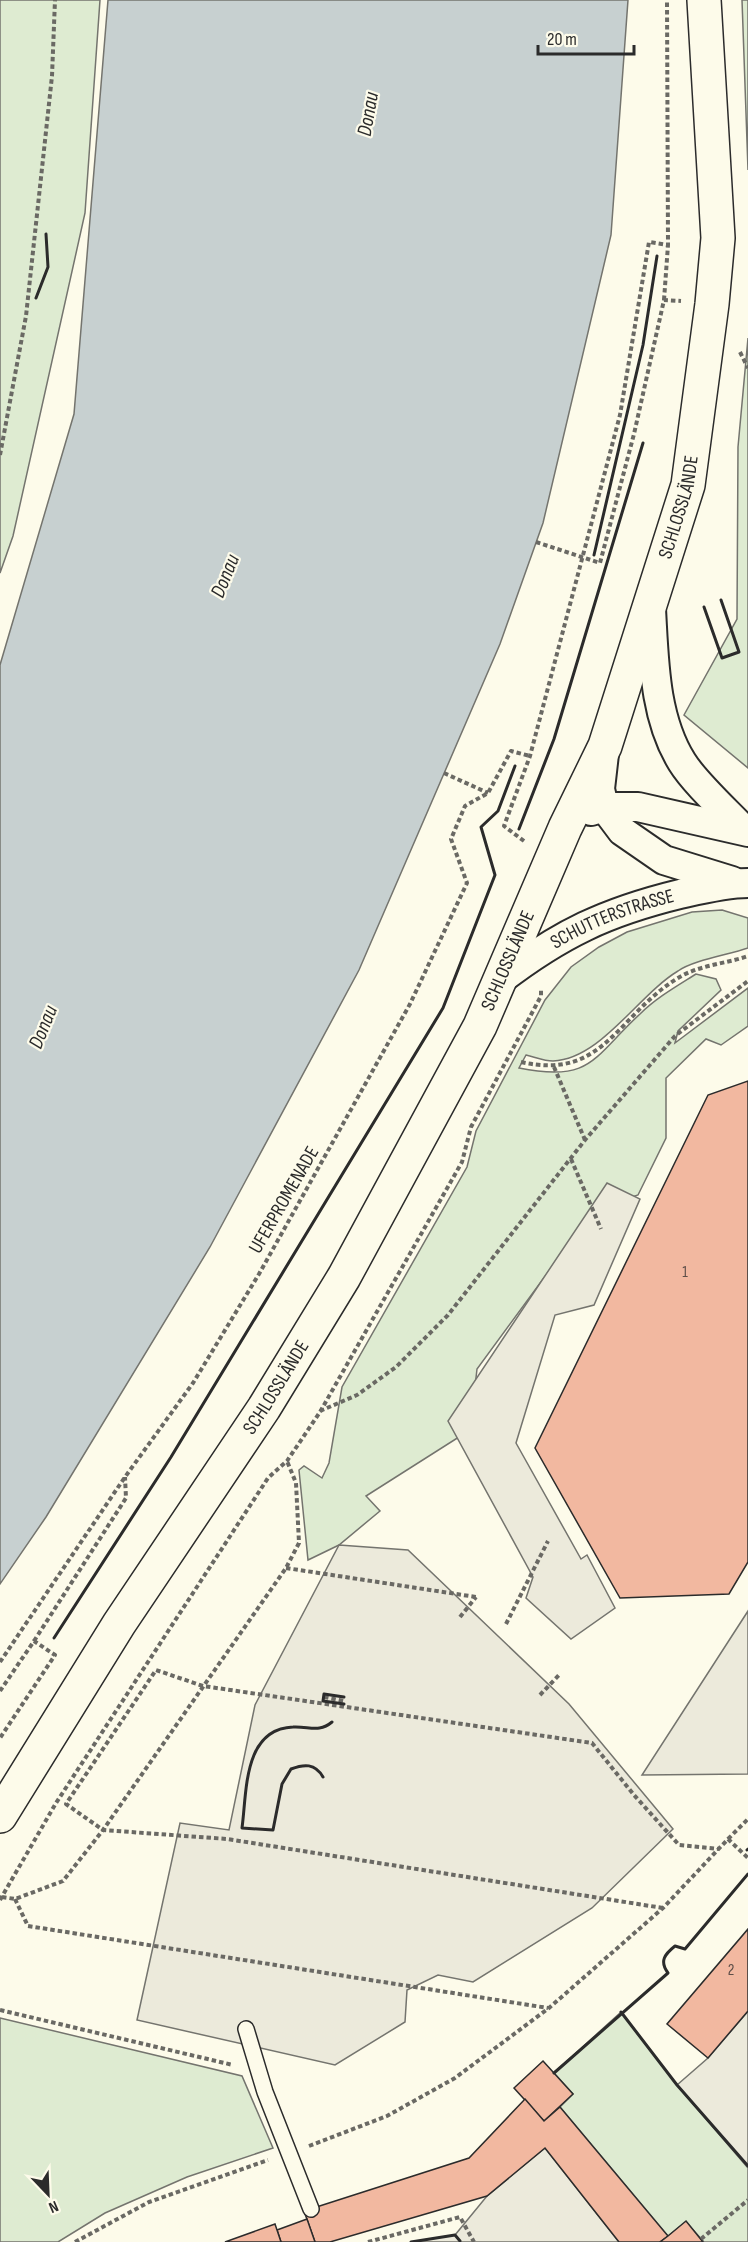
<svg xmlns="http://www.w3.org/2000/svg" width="748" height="2242" viewBox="0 0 748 2242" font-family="'Sofia Sans Condensed',sans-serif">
	<rect width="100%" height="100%" fill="#fdfbea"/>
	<g fill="#deebd1" stroke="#74746e" stroke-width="1.5">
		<path d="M0,0h100l-15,213 -72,323 -13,37z"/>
		<path d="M742,0h6v170z"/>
		<path d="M748,338v430l-64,-53 53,-96 1,-172z"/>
		<path d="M722,910l26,8v30c-20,7 -54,12 -70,23 -40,24 -77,88 -125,90 -9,0 -18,-4 -27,-6l-7,13c73,15 74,-11 121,-54 16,-16 37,-28 56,-40l20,5 5,11 -43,41 -3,12 73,-55v38l-27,19 -15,-6 -40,39v60l-28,57 -45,16 -116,158 -7,61 -104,66 14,15 -41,34 -31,15 -9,-90 5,-4 18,12 7,-15 13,-76 125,-220 9,-36 69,-131 26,-33 28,-20 28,-15 65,-20z"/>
		<path d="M621,2012l56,73 71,83v74h-44l-18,-20 -18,14 -108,-129 13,-13 -19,-21z"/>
		<path d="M0,2018l242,58 31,72 -86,29 -82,36 -47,29h-58z"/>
	</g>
	<g fill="#eceadb" stroke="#74746e" stroke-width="1.5">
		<path d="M607,1183l33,16 -46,106 -39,10 -39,128 65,116 6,-4 28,53 -44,31 -45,-41 7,-21 -85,-156z"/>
		<path d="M339,1545l69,5 161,154 104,125 -81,79 -119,74 -35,-7 -31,15 -2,32 -70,43 -198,-45 43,-197 49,7 26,-125z"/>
		<path d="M748,1611v163l-106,1z"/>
		<path d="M748,2011v155l-71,-81 31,-27z"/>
		<path d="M545,2148l74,94h-208l44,-7 32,-39z"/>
	</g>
	<path fill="#c7d0d0" stroke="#74746e" stroke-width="1.5" d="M108,0h520l-17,235 -68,288 -43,121 -141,326 -149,277 -164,270 -46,67v-919l74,-251z"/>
	<g fill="#f2b8a0" stroke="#2b2b2b" stroke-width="1.5">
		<path d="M748,1081v481l-19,32 -109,4 -85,-150 173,-353z"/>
		<path d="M748,1929v82l-40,47 -41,-34z"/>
		<path d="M543,2061l30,33 -29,27 -30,-33z"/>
		<path d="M525,2099l19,22 16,-14 108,129 -8,6h-41l-74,-94 -58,48 -157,46h-15l-11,-31 165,-53z"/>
		<path d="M307,2219l8,23h-34l-4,-12z"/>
		<path d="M686,2221l17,21h-43l8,-6z"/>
		<path d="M275,2224l6,18h-56z"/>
	</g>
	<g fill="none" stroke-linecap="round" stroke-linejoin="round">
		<defs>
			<path id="service" d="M246,2029l19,63 46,117"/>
			<g id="minor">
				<path d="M651,609c3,51 3,108 31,153 13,21 44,49 62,68"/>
				<path d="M604,754l-4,35 4,18 18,24 42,29 68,21"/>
				<path d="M591,811l13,-4h34l110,25"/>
				<path id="s1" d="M500,980c60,-46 106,-68 180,-86 22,-5 46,-11 68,-11"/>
			</g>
			<g id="tertiary">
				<path id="s2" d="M0,1816l119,-192 145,-216 80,-131 136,-251 85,-198 40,-82 83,-261 24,-181 6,-66 -14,-238"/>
			</g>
		</defs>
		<use href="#service" stroke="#2b2b2b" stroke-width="18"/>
		<use href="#minor" stroke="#2b2b2b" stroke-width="32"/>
		<use href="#tertiary" stroke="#2b2b2b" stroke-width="36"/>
		<g stroke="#6a6964" stroke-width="4" stroke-dasharray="4.5 3" stroke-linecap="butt">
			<path d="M664,300l4,-55"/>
			<path d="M740,352l8,16"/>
			<path d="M0,455l26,-139 26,-240 3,-76"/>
			<path d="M536,542l64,21 34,-129 30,-134 17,1"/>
			<path d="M444,773l44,20"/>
			<path d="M524,841l-20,-15 26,-70 90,-341 29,-173 19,3 -1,-245"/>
			<path d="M521,1062c83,19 96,-47 157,-84 21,-13 47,-14 70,-22"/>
			<path d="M554,1067l31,73"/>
			<path d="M571,1159l30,70"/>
			<path d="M320,1411l37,-16 39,-28 52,-52 137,-175 90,-104 73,-55"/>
			<path d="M286,1568l190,29"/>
			<path d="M460,1617l16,-20"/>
			<path d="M506,1624l42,-83"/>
			<path d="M34,1641l92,-143 -1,-21"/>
			<path d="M0,1662l125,-185 68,-94 66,-109 151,-270 57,-121 -16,-44 14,-33 23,-13 23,-42 19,5"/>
			<path d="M0,1691l34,-50 21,14 -55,83"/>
			<path d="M540,1695l20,-21"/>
			<path d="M324,1697l20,4"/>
			<path d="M728,1839l20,-20"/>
			<path d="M2,1897l13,2 48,-18 40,-51 183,-262 13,-25 -3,-60 -9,-22"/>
			<path d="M15,1899l13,27 520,82"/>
			<path d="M0,1900l56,-97 212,-325 19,-17 33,-49 142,-250 9,-35 70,-131v-7"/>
			<path d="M663,1908l-436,-69 -124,-9 -37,-26 90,-134 47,16 389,57 42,52 45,50 40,4"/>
			<path d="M0,2010l233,55"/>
			<path d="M309,2146l78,-30 68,-38 94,-70 114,-100 65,-69 20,19"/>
			<path d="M701,2239l47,-39"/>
			<path d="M75,2242l74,-40 119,-42"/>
			<path d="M368,2242l92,-25 14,25"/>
		</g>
		<use href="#service" stroke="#fdfbea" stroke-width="15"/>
		<use href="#minor" stroke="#fdfbea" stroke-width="28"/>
		<use href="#tertiary" stroke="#fdfbea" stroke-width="33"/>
		<g stroke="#2b2b2b" stroke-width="3">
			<path d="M36,298l12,-31 -2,-33"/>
			<path d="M594,555l49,-210 14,-89"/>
			<path d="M704,607l18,51 17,-6 -18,-52"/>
			<path d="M519,829l35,-90 89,-296"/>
			<path d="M54,1638l117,-181 272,-449 52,-133 -14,-48 17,-16 17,-45"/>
			<path d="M344,1704l-21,-3 1,-7 20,3"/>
			<path d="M323,1777c-8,-14 -19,-13 -32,-8l-9,15 -9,46 -31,-2c5,-36 1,-99 51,-101 16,-1 26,6 39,-5"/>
			<path d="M747,1850l1,-1"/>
			<path d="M621,2012l56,73 71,81"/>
			<path d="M554,2073l114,-100c-9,-12 -3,-19 7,-27l10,3 63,-75"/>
			<path d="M411,2242l44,-7 5,6"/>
		</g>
	</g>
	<g text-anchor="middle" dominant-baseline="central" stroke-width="4.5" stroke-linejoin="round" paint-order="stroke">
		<g font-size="16" fill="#5d4e48">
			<text x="685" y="1272">1</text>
			<text x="731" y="1970">2</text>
		</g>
		<g font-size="20" fill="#2b2b2b" stroke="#fdfbea">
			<text stroke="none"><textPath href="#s2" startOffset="1482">SCHLOSSLÄNDE</textPath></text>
			<text stroke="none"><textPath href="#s1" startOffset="129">SCHUTTERSTRASSE</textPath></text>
			<text stroke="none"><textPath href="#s2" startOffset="996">SCHLOSSLÄNDE</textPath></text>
			<text transform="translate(284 1200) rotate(-60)">UFERPROMENADE</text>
			<text stroke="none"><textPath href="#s2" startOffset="510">SCHLOSSLÄNDE</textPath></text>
		</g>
		<g font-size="21" font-style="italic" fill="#2b2b2b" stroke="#fdfbea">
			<text transform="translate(368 114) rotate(-80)">Donau</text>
			<text transform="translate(225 576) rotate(-68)">Donau</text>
			<text transform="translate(43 1027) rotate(-68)">Donau</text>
		</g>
	</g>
	<g transform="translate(48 2194) rotate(157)" stroke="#fdfbea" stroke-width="4.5" paint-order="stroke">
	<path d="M0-4.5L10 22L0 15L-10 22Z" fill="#2b2b2b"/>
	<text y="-9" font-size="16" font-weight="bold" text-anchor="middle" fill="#2b2b2b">N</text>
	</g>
	<path d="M538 45v9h96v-9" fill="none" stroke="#2b2b2b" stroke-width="3"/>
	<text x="547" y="45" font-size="18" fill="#2b2b2b" stroke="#fdfbea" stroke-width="4.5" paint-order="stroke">20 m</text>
</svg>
